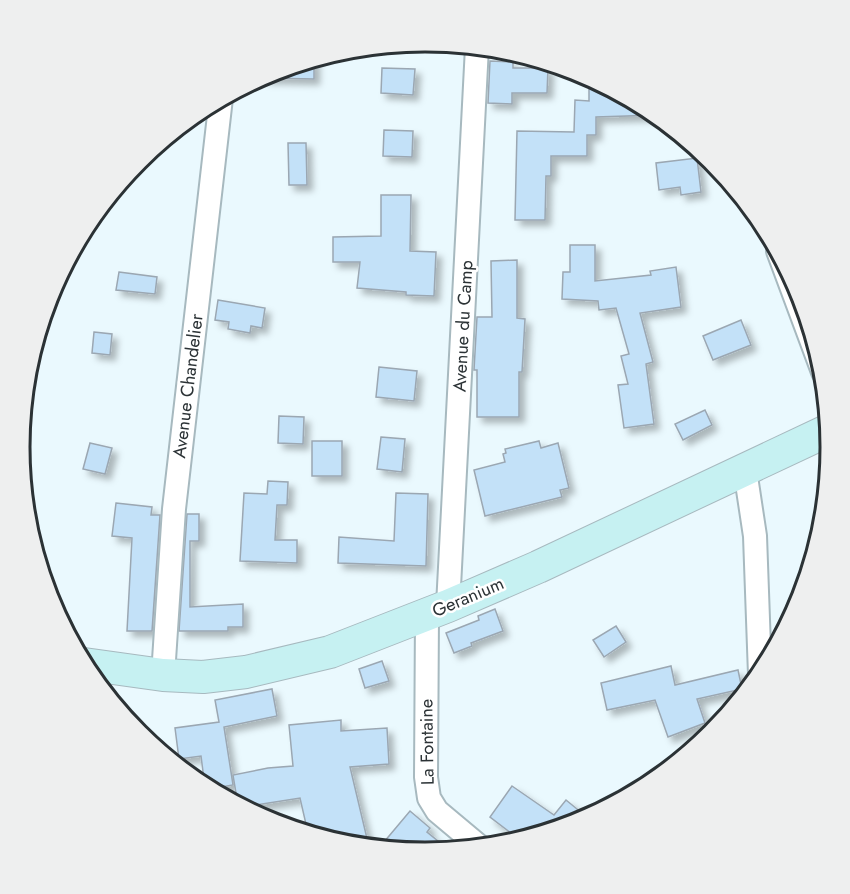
<svg xmlns="http://www.w3.org/2000/svg" width="850" height="894" viewBox="0 0 850 894" font-family="Jost,sans-serif">
	<defs>
		<filter id="shadow"><feDropShadow dx="5.5" dy="5.5" stdDeviation="3" flood-color="#0004"/></filter>
	</defs>
	<rect width="100%" height="100%" fill="#eaf9fe"/>
	<g fill="#c3e1f8" stroke="#9ba7b2" stroke-width="1.5" filter="url(#shadow)">
		<path d="M314,59v20l-50,-1v-2l6,-4z"/>
		<path d="M490,61l23,1v6h35l-1,25h-35v11l-24,-1z"/>
		<path d="M382,68l33,1 -2,26 -32,-2z"/>
		<path d="M589,77l68,38 -61,2v18h-9v21h-36v20h-5l-1,44h-30l2,-89 57,1 1,-32 14,1z"/>
		<path d="M384,130l29,1 -1,26 -29,-1z"/>
		<path d="M288,143h18l1,42h-18z"/>
		<path d="M697,158l4,34 -20,3 -1,-8 -21,3 -3,-27z"/>
		<path d="M381,195h30l-1,56 26,1 -2,44 -28,-1v-3l-49,-4 3,-26h-27v-25l48,-1z"/>
		<path d="M570,245h25v36l56,-6 -1,-4 26,-4 5,40 -41,6 13,49 -7,2 8,60 -30,4 -6,-43 10,-1 -7,-28 8,-2 -13,-46 -17,2 -1,-9 -36,-2 1,-27h7z"/>
		<path d="M517,260v58l8,1 -3,53h-3v45h-42v-47h-3l3,-53h15l-1,-56z"/>
		<path d="M119,272l38,5 -2,17 -39,-4z"/>
		<path d="M218,300l47,8 -3,20 -11,-2 -1,7 -22,-4 1,-7 -14,-2z"/>
		<path d="M741,320l10,25 -38,15 -10,-24z"/>
		<path d="M94,332l18,2 -2,21 -18,-2z"/>
		<path d="M379,367l38,4 -3,30 -38,-4z"/>
		<path d="M705,410l7,15 -29,15 -8,-16z"/>
		<path d="M279,416l25,1 -1,27 -25,-1z"/>
		<path d="M381,437l24,2 -3,33 -25,-3z"/>
		<rect x="312" y="441" width="30" height="35"/>
		<path d="M539,441l2,7 17,-5 11,45 -9,2 2,7 -77,19 -11,-46 31,-8 -2,-8 3,-1 -1,-4z"/>
		<path d="M90,443l22,5 -7,26 -22,-5z"/>
		<path d="M268,481l20,1 -1,23h-10l-2,35h22v23l-57,-2 4,-68 23,1z"/>
		<path d="M396,493l32,1 -2,72 -88,-3 1,-26 55,4z"/>
		<path d="M116,503l36,4 -1,8h9l-8,116h-25l5,-93 -20,-2z"/>
		<path d="M187,514h12v27h-9v66l53,-3v23h-15v4h-49z"/>
		<path d="M495,609l8,22 -32,12 1,3 -18,7 -8,-20 33,-13 -1,-4z"/>
		<path d="M616,626l10,16 -22,15 -11,-17z"/>
		<path d="M382,661l7,20 -24,7 -6,-19z"/>
		<path d="M671,666l4,19 63,-15 4,19 -45,10 8,24 -37,14 -13,-37 -48,10 -6,-27z"/>
		<path d="M272,689l5,27 -53,11 9,58 -24,4 -4,-2 -4,-31 -22,3 -4,-31 44,-6 -4,-22z"/>
		<path d="M341,720v11l46,-3 2,36 -39,3 19,80 -23,-2 -38,-12 -8,-35 -57,9 -5,-2 -5,-30 35,-7 25,-2 -4,-41z"/>
		<path d="M512,786l42,29 12,-15 22,18 -8,4 -60,18 -30,-23z"/>
		<path d="M410,811l20,17 -3,4 22,18 -24,2 -46,-4z"/>
	</g>
	<g fill="none" stroke-linecap="round" stroke-linejoin="round">
		<defs>
			<g id="street">
				<path d="M778,251l45,121"/>
				<path d="M745,470l10,66 5,139"/>
				<path d="M448,606l29,-559"/>
				<path d="M427,614l-1,163 3,21 8,13 43,36"/>
				<path d="M163,675l11,-166 47,-411"/>
			</g>
			<path id="secondary" d="M84,664l79,11 40,2 43,-5 84,-20 118,-46 90,-39 291,-137"/>
		</defs>
		<use href="#street" stroke="#a7b9bf" stroke-width="26"/>
		<use href="#secondary" stroke="#a7b9bf" stroke-width="34"/>
		<use href="#street" stroke="#fff" stroke-width="22"/>
		<use href="#secondary" stroke="#c6f1f2" stroke-width="32"/>
	</g>
	<g text-anchor="middle" dominant-baseline="central" stroke-width="5" stroke-linejoin="round" paint-order="stroke">
		<g font-size="18" fill="#2b3235" stroke="#fff">
			<text transform="translate(463 326) rotate(-87)">Avenue du Camp</text>
			<text transform="translate(188 386) rotate(-83)">Avenue Chandelier</text>
			<text transform="translate(468 597) rotate(-23)">Geranium</text>
			<text transform="translate(427 742) rotate(-91)">La Fontaine</text>
		</g>
	</g>
	<path d="M0 0H850V894H0ZM30 447a395 395 0 1 1 790 0a395 395 0 1 1-790 0Z" fill="#eeefef" fill-rule="evenodd"/>
	<path fill="none" stroke="#2b3235" stroke-width="3" d="M30 447a395 395 0 1 1 790 0a395 395 0 1 1-790 0Z"/>
</svg>
